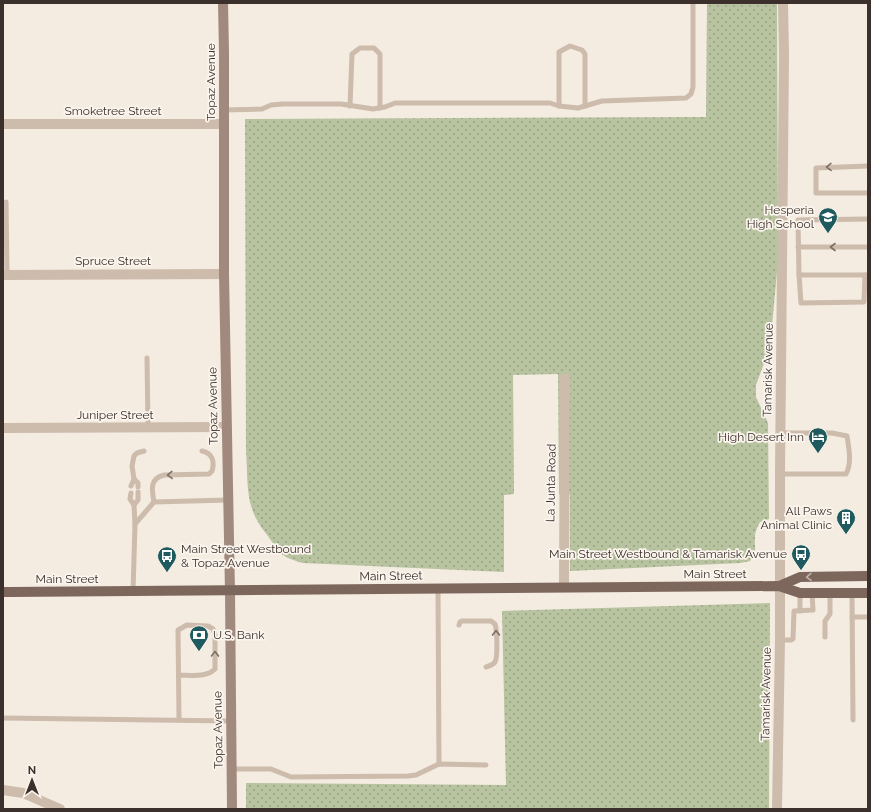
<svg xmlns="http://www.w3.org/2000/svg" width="871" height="812" viewBox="0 0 871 812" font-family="Raleway,sans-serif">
	<defs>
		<pattern id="grass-dots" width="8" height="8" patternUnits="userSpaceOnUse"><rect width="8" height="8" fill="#b8c4a0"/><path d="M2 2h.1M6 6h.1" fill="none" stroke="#97a083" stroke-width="1.8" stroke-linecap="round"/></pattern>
	</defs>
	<rect width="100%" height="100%" fill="#f4ebe1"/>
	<g fill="url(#grass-dots)">
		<path d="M707,3h70l1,258 -8,86 -14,38v12l12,26 1,96 -9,3c-2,4 -5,9 -5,15 -1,11 3,14 -5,24l-10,2 -170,8v-77h-11l-1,-120 -45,1 1,119 -10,1v77l-201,-9c-22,-6 -23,-9 -35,-27 -4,-5 -8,-10 -11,-16 -12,-20 -9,-47 -11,-70l-1,-331 461,-2z"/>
		<path d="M770,603l-1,206h-523v-26l260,2 -4,-174z"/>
	</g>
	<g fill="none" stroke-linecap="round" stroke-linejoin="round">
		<g stroke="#cdbbac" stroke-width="5">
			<path d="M350,106l2,-52 8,-6h14l6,6v54"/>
			<path d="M559,106v-54l11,-6 12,4 3,4v52"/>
			<path d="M224,110l38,-1 9,-4 12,-1h58l32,5 12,-2 10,-4h155l9,3 19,2 24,-7 84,-3 5,-4 2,-7v-84"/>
			<path d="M868,166l-52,2v25h52"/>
			<path d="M6,202l1,73"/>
			<path d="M868,219l-70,1 1,55h69"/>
			<path d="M798,247h70"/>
			<path d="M799,275l2,28 63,-1 1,-27"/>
			<path d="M147,358l1,69"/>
			<path d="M780,474h66c6,-11 3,-25 1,-38l-15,-3h-52"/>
			<path d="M134,479l4,4v4"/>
			<path d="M131,486l3,-7 -2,-13 2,-10 3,-3 7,-2"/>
			<path d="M131,493l-1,6 4,6 1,19 -2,68"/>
			<path d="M154,502c-2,-12 -5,-23 10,-27l45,-1 3,-3c3,-10 0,-18 -10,-20"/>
			<path d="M134,505l4,-5v-8"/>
			<path d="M135,524l19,-22 74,-2"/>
			<path d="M438,589l1,175"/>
			<path d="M800,593v18"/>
			<path d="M852,593l1,127"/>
			<path d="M852,617h16"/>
			<path d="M459,625l1,-3 2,-1h29l4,3c2,6 3,33 0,38 -2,3 -6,4 -9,5"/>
			<path d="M825,637v-16l5,-7v-21"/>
			<path d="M780,640h11l2,-1 1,-28 19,-1 -1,-17"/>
			<path d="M3,718l228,3"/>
			<path d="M179,720l-1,-90 9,-5 21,1 5,3 2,6v34c-9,9 -25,6 -36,6"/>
			<path d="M232,769h39l20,8 117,-1 8,-1 23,-11 47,1"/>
		</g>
		<g stroke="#cdbbac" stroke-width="10">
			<path d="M3,124h221"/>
			<path d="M3,275l221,-1"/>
			<path d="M3,428l224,-1"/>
			<path d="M564,587l1,-209"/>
			<path d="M3,790l20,3 37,16"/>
			<path d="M777,809l3,-169v-166l4,-419 -1,-52"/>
		</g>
		<path stroke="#a18a7d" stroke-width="10" d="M223,3l1,49v222l6,318 2,217"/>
		<g stroke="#7d675c" stroke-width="10">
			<path d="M779,586l21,-9 68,-1"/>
			<path d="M3,592c259,-1 518,-4 776,-6l21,7h68"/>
		</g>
	</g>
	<defs><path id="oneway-chevron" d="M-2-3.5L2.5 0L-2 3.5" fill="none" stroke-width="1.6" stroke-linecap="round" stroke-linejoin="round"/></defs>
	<g stroke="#7d6f65">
		<use href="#oneway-chevron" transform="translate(829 167) rotate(179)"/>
		<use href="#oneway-chevron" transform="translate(833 247) rotate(180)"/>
		<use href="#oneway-chevron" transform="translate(170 475) rotate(178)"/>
		<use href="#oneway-chevron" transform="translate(496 633) rotate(-91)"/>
		<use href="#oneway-chevron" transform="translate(215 654) rotate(-89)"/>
	</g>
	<use stroke="#c2b5ac" href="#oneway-chevron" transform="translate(809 577) rotate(179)"/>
	<defs>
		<symbol id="school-pin" viewBox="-11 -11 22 30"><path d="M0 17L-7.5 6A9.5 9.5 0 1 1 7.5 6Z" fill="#1f5a5e" stroke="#fbf5ee"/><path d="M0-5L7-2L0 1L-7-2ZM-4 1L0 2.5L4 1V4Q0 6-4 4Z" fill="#fff"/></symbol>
		<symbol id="hotel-pin" viewBox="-11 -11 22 30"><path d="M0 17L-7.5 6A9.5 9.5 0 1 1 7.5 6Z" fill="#1f5a5e" stroke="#fbf5ee"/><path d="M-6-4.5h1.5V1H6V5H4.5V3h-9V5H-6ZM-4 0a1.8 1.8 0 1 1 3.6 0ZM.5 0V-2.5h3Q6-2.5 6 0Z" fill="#fff"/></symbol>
		<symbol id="building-pin" viewBox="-11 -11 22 30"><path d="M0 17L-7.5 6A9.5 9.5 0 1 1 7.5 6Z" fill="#1f5a5e" stroke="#fbf5ee"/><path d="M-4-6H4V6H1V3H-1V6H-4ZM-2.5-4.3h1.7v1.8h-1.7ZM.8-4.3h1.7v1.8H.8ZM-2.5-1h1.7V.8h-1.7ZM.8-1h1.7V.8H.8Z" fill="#fff"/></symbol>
		<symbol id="bus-pin" viewBox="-11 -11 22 30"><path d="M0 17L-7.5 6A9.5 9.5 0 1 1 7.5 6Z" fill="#1f5a5e" stroke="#fbf5ee"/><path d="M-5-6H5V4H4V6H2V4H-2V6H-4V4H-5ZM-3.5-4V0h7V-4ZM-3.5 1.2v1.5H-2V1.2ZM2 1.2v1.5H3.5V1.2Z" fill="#fff"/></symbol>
		<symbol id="bank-pin" viewBox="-11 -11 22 30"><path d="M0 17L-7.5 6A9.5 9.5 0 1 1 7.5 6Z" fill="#1f5a5e" stroke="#fbf5ee"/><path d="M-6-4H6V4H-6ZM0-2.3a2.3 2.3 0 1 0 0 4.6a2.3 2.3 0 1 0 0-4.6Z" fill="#fff"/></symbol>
	</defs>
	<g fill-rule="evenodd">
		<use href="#school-pin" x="817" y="206" width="22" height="30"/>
		<use href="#hotel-pin" x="807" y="426" width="22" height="30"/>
		<use href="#building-pin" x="835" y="507" width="22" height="30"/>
		<use href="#bus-pin" x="790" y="543" width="22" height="30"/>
		<use href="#bus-pin" x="156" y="545" width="22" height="30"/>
		<use href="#bank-pin" x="188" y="624" width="22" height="30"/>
	</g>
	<g text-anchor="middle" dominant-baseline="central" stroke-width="3.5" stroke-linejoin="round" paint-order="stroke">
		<g font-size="12" fill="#3b302b" stroke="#fbf5ee">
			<text transform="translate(211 82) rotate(-90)">Topaz Avenue</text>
			<text x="113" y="111">Smoketree Street</text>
			<text x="113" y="261">Spruce Street</text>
			<text transform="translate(768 370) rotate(-89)">Tamarisk Avenue</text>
			<text transform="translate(213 406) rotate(-91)">Topaz Avenue</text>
			<text x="115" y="415">Juniper Street</text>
			<text transform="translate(551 483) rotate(-89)">La Junta Road</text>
			<text x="715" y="574">Main Street</text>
			<text transform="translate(391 576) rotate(-1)">Main Street</text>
			<text x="67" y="579">Main Street</text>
			<text transform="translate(766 694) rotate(-89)">Tamarisk Avenue</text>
			<text transform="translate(218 730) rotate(-91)">Topaz Avenue</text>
		</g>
		<g font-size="12" fill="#3b302b" stroke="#fbf5ee" text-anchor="end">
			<text x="814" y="210">Hesperia<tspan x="814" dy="14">High School</tspan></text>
			<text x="804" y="437">High Desert Inn</text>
			<text x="832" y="511">All Paws<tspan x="832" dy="14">Animal Clinic</tspan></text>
			<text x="181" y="549" text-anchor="start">Main Street Westbound<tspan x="181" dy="14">&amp; Topaz Avenue</tspan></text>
			<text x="787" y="554">Main Street Westbound &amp; Tamarisk Avenue</text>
			<text x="213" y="635" text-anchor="start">U.S. Bank</text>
		</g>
	</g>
	<rect width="871" height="812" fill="none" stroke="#3b302b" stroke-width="8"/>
	<g transform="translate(32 780)" stroke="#fbf5ee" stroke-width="3" paint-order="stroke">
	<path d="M0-3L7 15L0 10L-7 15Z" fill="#3b302b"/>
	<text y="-6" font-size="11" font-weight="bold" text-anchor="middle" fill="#3b302b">N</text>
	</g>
</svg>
